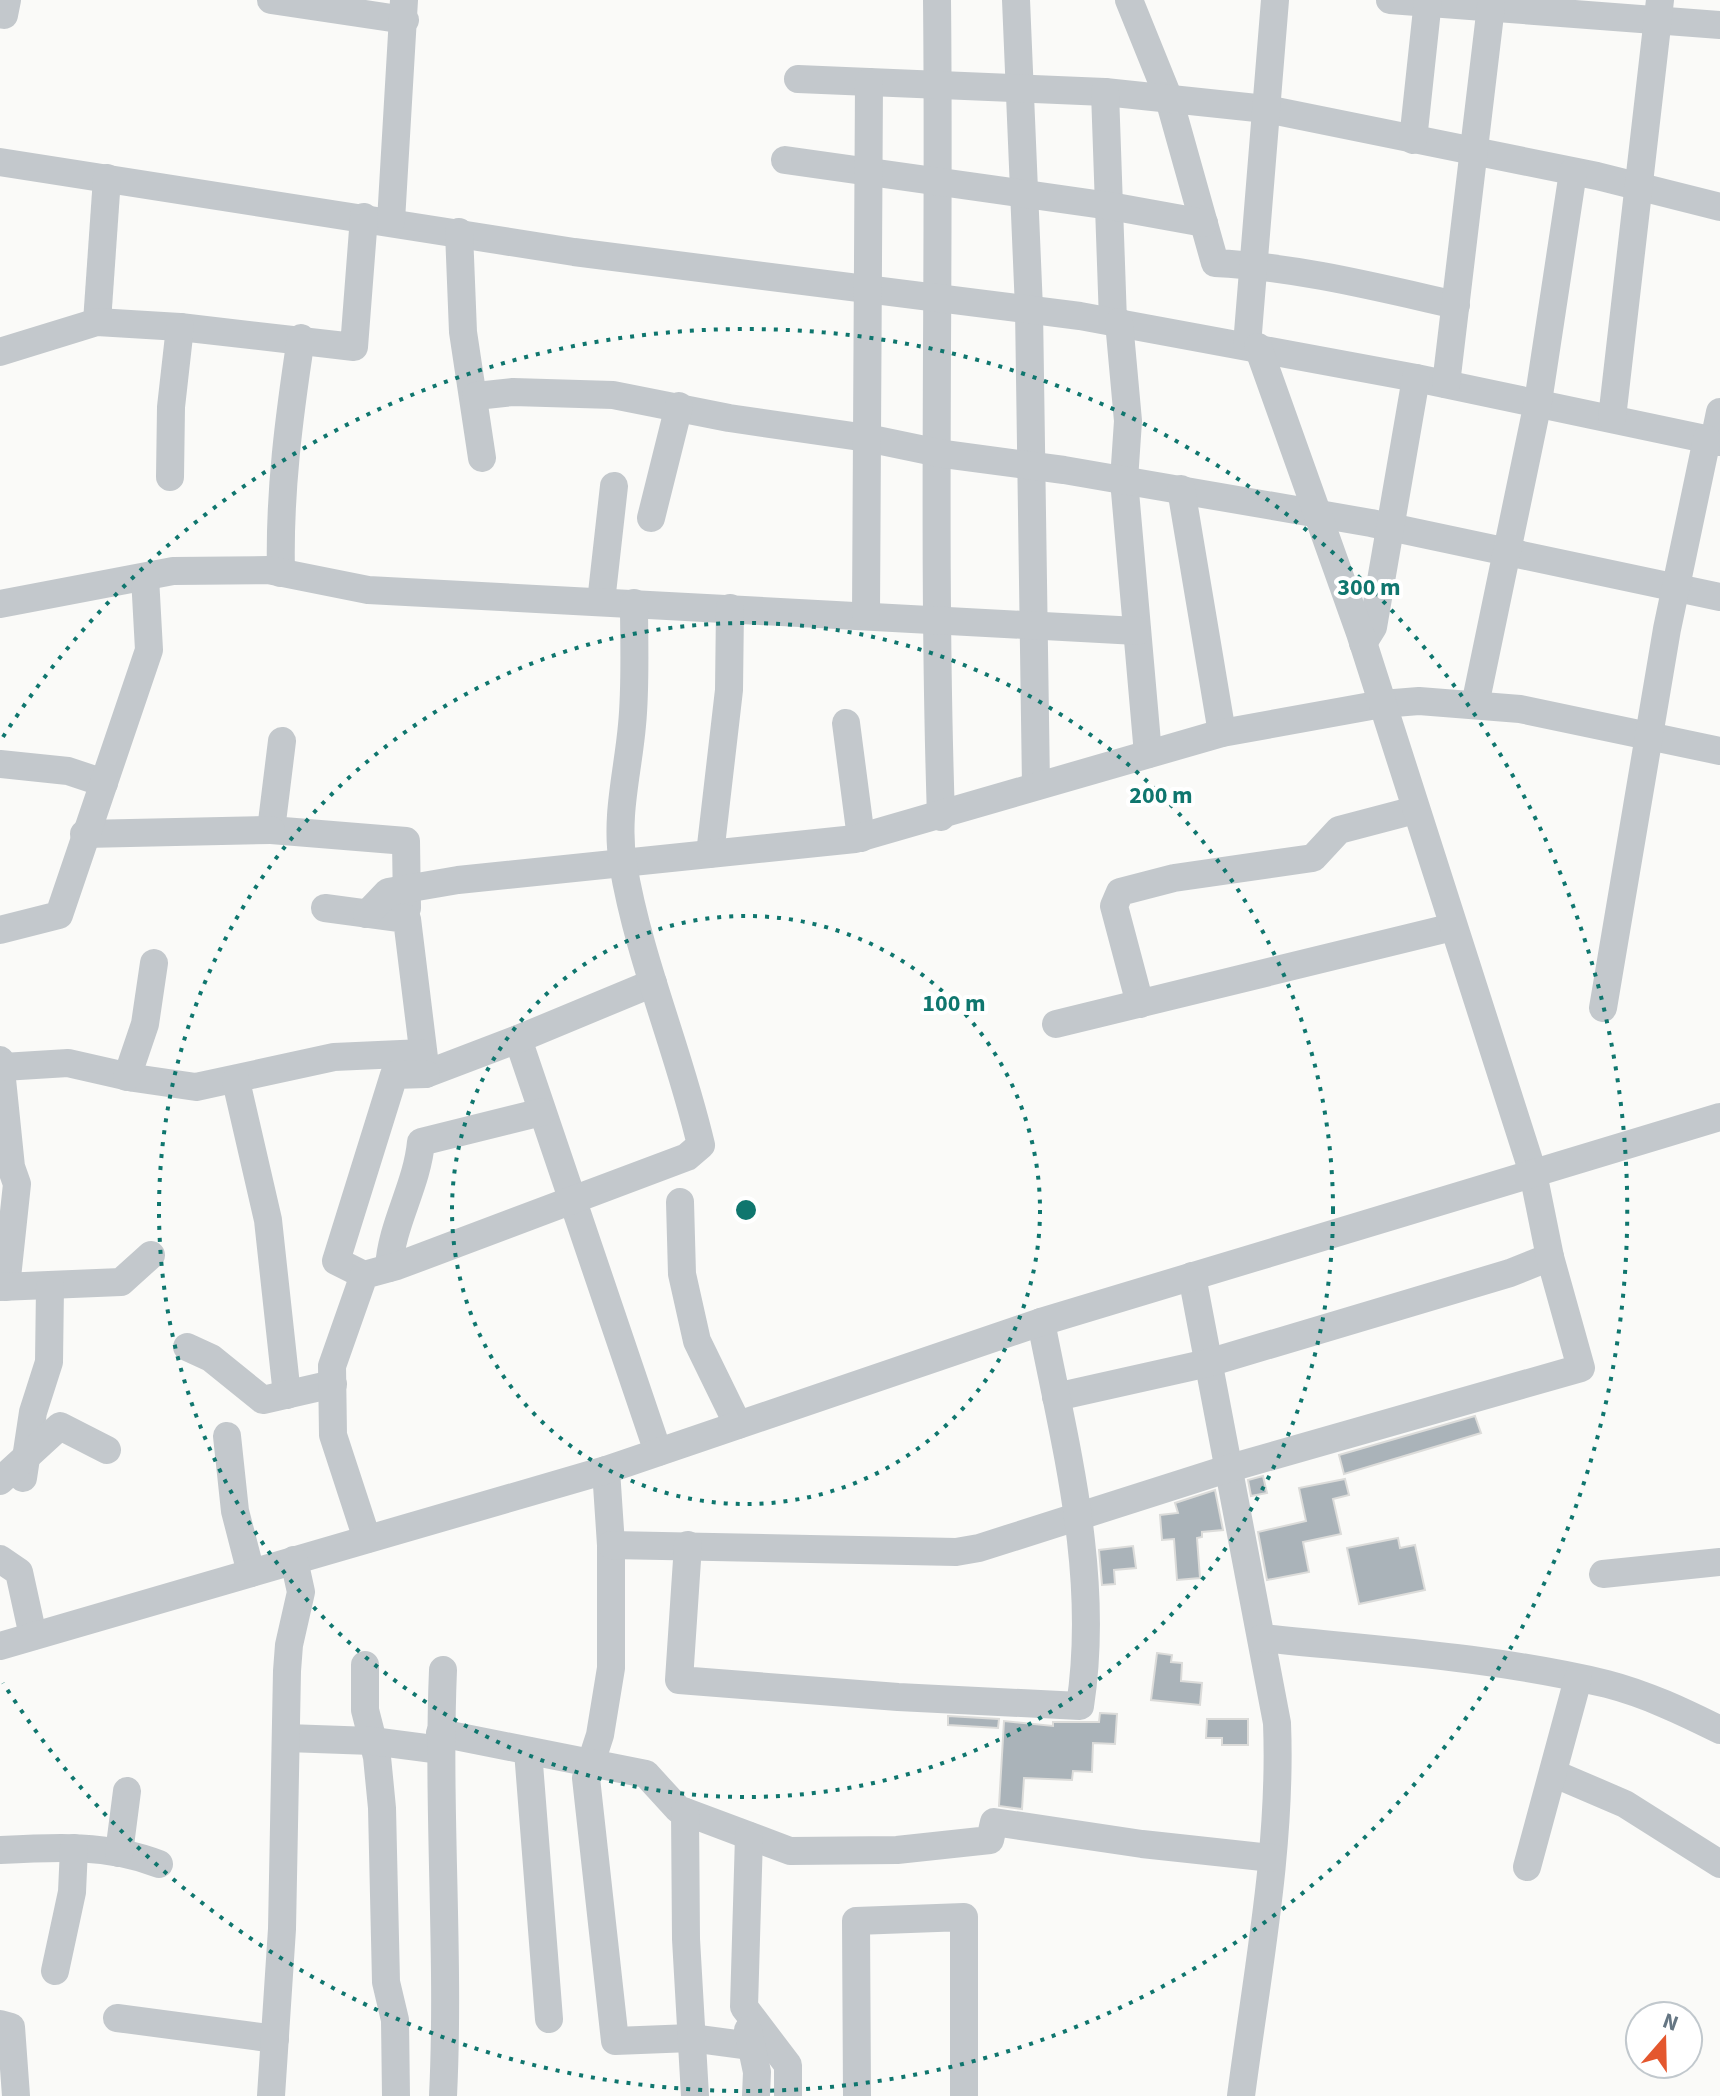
<svg xmlns="http://www.w3.org/2000/svg" width="1720" height="2096" viewBox="0 0 1720 2096" font-family="'Source Sans 3',sans-serif">
	<rect width="100%" height="100%" fill="#fafaf8"/>
	<g fill="#aab3b9" stroke="#dcdcda" stroke-width="2">
		<path d="M1475,1416l6,17 -137,41 -5,-19z"/>
		<path d="M1263,1476l4,17 -16,3 -3,-16z"/>
		<path d="M1345,1479l4,16 -16,4 8,35 -38,8 6,30 -42,8 -9,-48 48,-11 -7,-33z"/>
		<path d="M1215,1490l8,40 -21,2v5l-5,1 3,40 -23,2 -3,-41 -12,1 -2,-25 18,-2 -3,-10z"/>
		<path d="M1398,1538l2,10 15,-3 10,45 -66,14 -12,-56z"/>
		<path d="M1133,1546l3,22 -22,2 1,14 -13,1 -3,-35z"/>
		<path d="M1157,1653l15,2 -1,7 11,1 -1,18 21,2 -2,22 -49,-5z"/>
		<path d="M1100,1713l17,1 -2,30 -22,-1 -1,29 -19,-1 -1,9 -48,-2 -2,31 -23,-3 5,-85 49,5v-4h46z"/>
		<path d="M948,1716l51,3 -1,9 -50,-3z"/>
		<path d="M1207,1719h41v26h-26v-7h-16z"/>
	</g>
	<g fill="none" stroke-linecap="round" stroke-linejoin="round">
		<g stroke="#c3c8cc" stroke-width="28">
			<path d="M271,0l134,20"/>
			<path d="M937,0c3,272 -5,545 4,817"/>
			<path d="M1016,0l13,309 7,477"/>
			<path d="M1129,0l40,99 46,164c82,4 161,24 241,42"/>
			<path d="M1390,0l330,25"/>
			<path d="M0,14l4,1 3,-15"/>
			<path d="M798,79l307,13 161,17 331,67 123,31"/>
			<path d="M1105,92l8,229"/>
			<path d="M1413,140l15,-140"/>
			<path d="M785,160l325,46 94,17"/>
			<path d="M0,162l574,90 506,64 336,62 304,64"/>
			<path d="M391,221l13,-221"/>
			<path d="M459,232l4,100 19,126"/>
			<path d="M97,322l10,-144"/>
			<path d="M1119,322l9,99 -4,59 24,274"/>
			<path d="M1247,345l28,-345"/>
			<path d="M0,352l97,-30 83,5 174,20 10,-130"/>
			<path d="M1446,384l45,-378"/>
			<path d="M476,396l37,-4 100,3 116,23 138,20 77,16 120,16 307,53 349,74"/>
			<path d="M1612,418l48,-418"/>
			<path d="M1714,441l6,-29"/>
			<path d="M170,477l1,-70 9,-80"/>
			<path d="M1181,489l41,244"/>
			<path d="M651,518l28,-112"/>
			<path d="M281,573c-2,-80 8,-156 20,-235"/>
			<path d="M601,602l13,-116"/>
			<path d="M0,604l173,-33 95,-1 100,20 769,41"/>
			<path d="M866,614l3,-532"/>
			<path d="M1363,643l10,-16 43,-249"/>
			<path d="M1475,705l63,-303 35,-230"/>
			<path d="M846,723l15,115"/>
			<path d="M282,741l-11,89 135,11 1,67"/>
			<path d="M0,764l68,7 36,12"/>
			<path d="M84,834l187,-4"/>
			<path d="M710,854l19,-164 1,-82"/>
			<path d="M325,908l82,11 19,155 92,-35 140,413"/>
			<path d="M367,914l21,-22 70,-12 397,-41 367,-106 160,-29 37,-3 101,8 200,42"/>
			<path d="M0,930l59,-15 90,-265 -4,-73"/>
			<path d="M1140,1004l-26,-98 6,-14 54,-14 139,-20 26,-28 76,-20"/>
			<path d="M1603,1008l64,-379 40,-190"/>
			<path d="M1056,1024l397,-97"/>
			<path d="M518,1039l135,-56"/>
			<path d="M0,1060l11,107 6,17 -11,103"/>
			<path d="M3,1067l65,-4 66,15 62,9 138,-30 89,-4"/>
			<path d="M127,1077l18,-53 9,-61"/>
			<path d="M236,1081l32,139 19,175"/>
			<path d="M680,1202l2,72 15,67 41,84"/>
			<path d="M389,1268c2,-43 28,-82 32,-126l121,-30"/>
			<path d="M364,1275l-28,-14 58,-186 32,-1"/>
			<path d="M1192,1276l85,447c5,124 -20,250 -36,373"/>
			<path d="M0,1287l121,-5 30,-27"/>
			<path d="M187,1347l24,11 52,42 70,-16"/>
			<path d="M1056,1397l152,-34 302,-90 40,-16"/>
			<path d="M227,1436l8,75 16,62"/>
			<path d="M606,1470l5,75v123l-11,67 -14,43 29,263 76,-3 60,8"/>
			<path d="M23,1478l10,-66 16,-50 1,-75"/>
			<path d="M0,1481l60,-55 47,24"/>
			<path d="M367,1539l-34,-104 -1,-69 32,-91 33,-9 290,-109 14,-12c-22,-95 -62,-185 -78,-281 -8,-48 5,-92 9,-139 4,-40 2,-82 2,-122"/>
			<path d="M611,1545l345,7 23,-4 251,-80 351,-100 -31,-111 -17,-84 -173,-540 -102,-286"/>
			<path d="M688,1545l-9,135 219,17 182,9c20,-130 -14,-257 -39,-384"/>
			<path d="M0,1559l19,13 14,64"/>
			<path d="M1603,1574l117,-12"/>
			<path d="M1262,1638c115,12 232,19 345,46 39,10 77,28 113,46"/>
			<path d="M0,1646l606,-176 435,-148 679,-205"/>
			<path d="M365,1665v45l12,47 5,51 4,174 9,38 1,76"/>
			<path d="M440,1733l206,41 32,35 112,42 107,-1 93,-10 4,-18 148,22 130,14"/>
			<path d="M287,1738l85,3 69,9"/>
			<path d="M528,1751l21,268"/>
			<path d="M1555,1774l70,30 95,60"/>
			<path d="M685,1812l1,127 9,157"/>
			<path d="M749,1836l-5,171 44,58v31"/>
			<path d="M0,1850c54,-3 108,-6 159,14"/>
			<path d="M119,1853l8,-62"/>
			<path d="M1527,1867l51,-188"/>
			<path d="M55,1971l17,-79 2,-44"/>
			<path d="M117,2018l158,21"/>
			<path d="M0,2024l11,3 5,69"/>
			<path d="M748,2030l9,42 -1,24"/>
			<path d="M271,2096l11,-167 5,-258 2,-26 12,-53 -7,-32"/>
			<path d="M443,2096c7,-142 -6,-284 0,-426"/>
			<path d="M857,2096l-1,-175 108,-4v179"/>
		</g>
	</g>
	<g fill="none" stroke="#0f766e" stroke-width="4" stroke-dasharray="4 8">
		<circle cx="746" cy="1210" r="294"/>
		<circle cx="746" cy="1210" r="587"/>
		<path d="M3 737A881 881 0 1 1 3 1683"/>
	</g>
	<circle cx="746" cy="1210" r="12" fill="#0f766e" stroke="#fff" stroke-width="4"/>
	<g font-size="24" text-anchor="middle" font-weight="bold" fill="#0f766e" stroke="#fff" stroke-width="8" stroke-linejoin="round" paint-order="stroke">
		<text x="1369" y="595">300 m</text>
		<text x="1161" y="803">200 m</text>
		<text x="954" y="1011">100 m</text>
	</g>
	<g transform="translate(1664 2040) rotate(20)"><circle r="38" fill="#ffffff" stroke="#c1c8cd" stroke-width="2"/>
	<path d="M0-6L14 30L0 20L-14 30Z" fill="#e4572e"/>
	<text y="-12" font-size="22" font-weight="bold" text-anchor="middle" fill="#657683">N</text>
	</g>
</svg>
